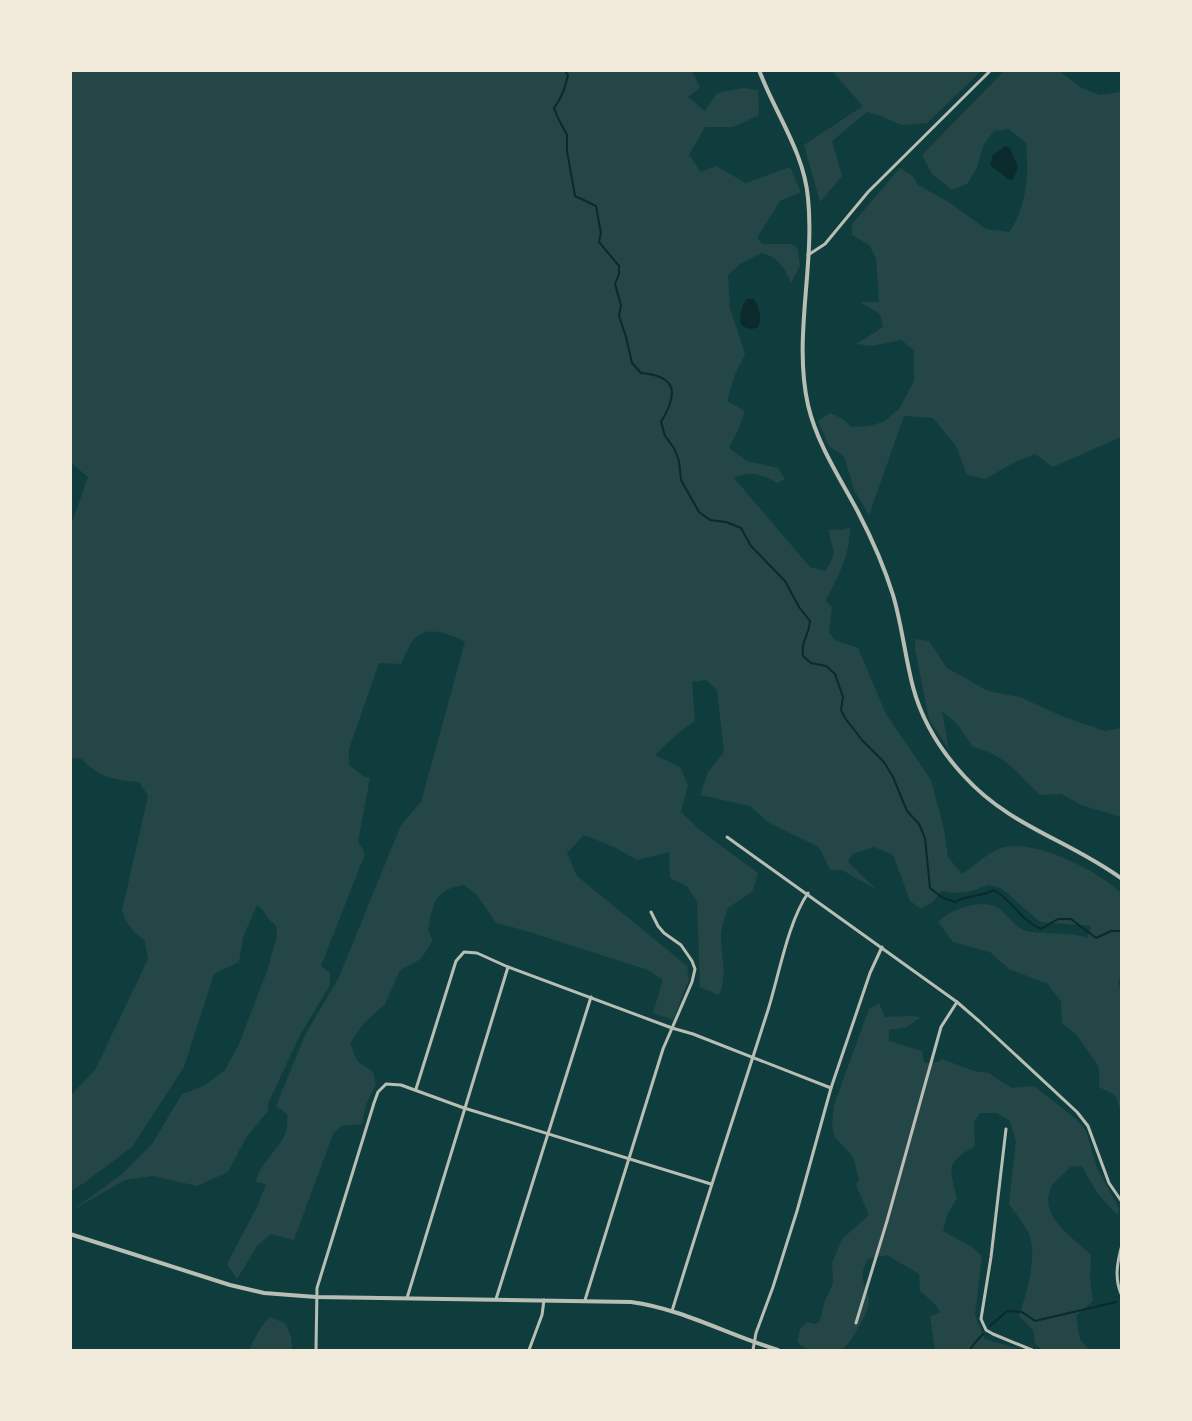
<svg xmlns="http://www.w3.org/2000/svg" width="1192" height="1421" viewBox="0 0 1192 1421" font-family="Lato,sans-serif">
	<rect width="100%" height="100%" fill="#0f3d3e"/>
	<g fill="#244646">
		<path d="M1005,70l54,1 23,17 18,7 20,-3 1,-7v352l-68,30 -18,-13 -20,8 -30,17 -18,-4 -11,-29 -23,-28 -29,-2 -35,99 -14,-23 -11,-36 -15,-10 -11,-25 12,-8 11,5 11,9 17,-1 14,-4 16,-13 15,-28v-31l-13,-10 -28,6 -17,-2 27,-17 -3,-13 -20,-12h19l-3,-44 -7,-13 -17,-10v-11l48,-56 13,8 5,9 29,16 39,28 23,3c18,-24 20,-60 17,-89l-17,-14 -15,2 -11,15 -6,22 -10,16 -15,6 -20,-16 -10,-19z"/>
		<path d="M70,71h622l8,17 -12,9 17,14 12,-18 26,-5 15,2 1,25 -26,12h-28l-16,28 12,17 15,-6 30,17 44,-16 11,25 -21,9 -23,37 5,6h28l7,3 3,19 -9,17c-7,-16 -12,-25 -29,-30l-21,10 -13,12 2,33 15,46 -10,21 -8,26 18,10 -7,19 -9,18 18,13 31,7 7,11 -8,4c-15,-9 -27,-13 -43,-5l76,89 15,4c16,-23 5,-20 4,-42l13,1 8,-3c0,31 -12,47 -24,74l6,6 -3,25 6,8 23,8 28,66 45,66 13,49 4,28 14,17c11,-7 22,-18 34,-24 31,-16 103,21 125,43l1,82 -4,7 4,10 -1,120 -6,-17 -16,-8v-20l-23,-33 -14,-11 -1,-21 -13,-18 -39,-15 -19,-17 -37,-10 -15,-20c13,-13 43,-24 60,-14 10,6 16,20 29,23 20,4 40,0 60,7l4,-12 -51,-4 -39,-34 -12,-3 -21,7 -14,1 -13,-2 -7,10 -13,8 -11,-8 -17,-46 -19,-8 -22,7 -4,8 29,28 -35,-20h-12l-11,-23 -50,-24 -19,-17 -50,-11 8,-23 16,-20 -7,-62 -11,-10 -14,2 3,39 -18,13 -22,21 25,12 8,18 -7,27 20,19 57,42 -5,18 -25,17c-3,9 -7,20 -7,29 0,21 7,38 -2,58l-19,-8 -3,-85 -10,-16 -17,-8 -1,-26 -32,8 -23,-13 -30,-12 -17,18 10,23 110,90 2,13 -16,41 -20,-7 10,-33 -15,-10 -125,-40 -27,-7 -19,-28 -13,-10c-31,5 -31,20 -36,46l5,9 -12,19 -21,11 -15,34 -21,19 -14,20 7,18 16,11 3,13 -10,19 -4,20 -21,2 -8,8 -39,106 -23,-6 -14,12 -20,33 -10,-15 31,-59 8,-21 -10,-2c5,-26 36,-37 31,-68l-11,-8 28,-69 35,-60 62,-152 20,-23 44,-160c-14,-8 -37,-17 -50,-4 -6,6 -10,18 -14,26l-22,-1 -30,86v16l14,11 7,2 -12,63 7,13 -44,112 9,7v12l-30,50 -32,69v7l-21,25 -19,36 -31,14 -44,-10 -28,4 -54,31 50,-36 31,-31 30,-50 22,-8 21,-16 14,-26 28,-73 10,-35 -1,-11c-11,-6 -9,-13 -19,-20l-14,32 -4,25 -25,12 -30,93 -52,80 -48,36 -13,8v-96l24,-25 53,-111 -3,-18 -11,-9 -8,-11 -4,-10 26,-115 -9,-14c-25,-2 -39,-4 -57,-23l-11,-1v-233l17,-48 -18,-15z"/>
		<path d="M832,71h149l-54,52 -26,2 -20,-9 -14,-4 -35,29 10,35 -22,26 -16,-57 59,-39z"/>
		<path d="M915,639l14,2 18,27 41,23 32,6 44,20 41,14 16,-3v89l-40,-12 -20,-11 -21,1c-25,-23 -32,-39 -67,-48l-15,-22 -16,-14 7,39 -20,-31 -14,-70z"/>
		<path d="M879,1003l6,14 24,-1 12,1 -14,10 -18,3v11l33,10 2,12 13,-1 5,-3 32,12 15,2 22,15 23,-2 42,33 10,12 11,37 22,40 -1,7c-16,-14 -26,-29 -36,-49l-12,1c-5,6 -16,14 -19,21 -13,29 23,50 40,67l-1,23 3,23 -17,15 4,23 9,11h-47l-7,-7 -2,-13 -14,-14c7,-21 20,-63 9,-84 -5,-10 -13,-19 -19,-28l7,-63 -6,-20 -13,-8h-17l-6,9 1,24c-29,17 -26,21 -18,52l-9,15 -5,18 29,16 10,9 -7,59 10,24 37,11h-87l-5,-33 10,-5 -6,-9 -14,-12 -1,-17 -32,-19 -19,4c-13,24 2,26 1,44 -1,10 -20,44 -28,47 -4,1 -10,0 -14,0 -13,0 -21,1 -30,-8l3,-13 7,-7 8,2 5,-3 4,-18 9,-20 -1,-20 10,-24 27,-24 -13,-30 3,-5 -6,-23 -19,-21 -2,-11 2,-20 35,-96z"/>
		<path d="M269,1317l16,6 6,13 1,14h-43l9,-18z"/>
	</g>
	<g fill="#0a2a2b">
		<path d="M1005,146l5,2 8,19 -5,13 -5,-1 -18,-14 3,-10z"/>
		<path d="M747,299h7c5,9 9,18 4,28 -6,3 -11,2 -17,-2 -2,-11 0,-17 6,-26z"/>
	</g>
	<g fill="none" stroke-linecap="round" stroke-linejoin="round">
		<g stroke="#0a2a2b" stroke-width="2">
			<path d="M564,70l4,5c-3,13 -6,22 -14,33l4,10 9,17v16l8,45 21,10 5,27 -2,9 20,24v8l-4,10 6,21 -2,11 7,21 6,26 9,10c37,3 37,21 20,49l4,14 9,12 5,13 2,19 18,32 11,8 16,2 15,6 10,18 34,35 14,26 11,14c-1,15 -9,19 -7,35l8,7 15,3 9,8 8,23 -2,13 4,8 17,22 22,22 9,15 14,34 12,13 6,14 5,50 13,10 12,4c11,-7 26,-5 39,-12 18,10 26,30 47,39l17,-10h13l25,19 15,-7h11"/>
			<path d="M990,1326l17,-15 15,1 13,9 81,-19"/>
			<path d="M970,1350l3,-5 10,-11"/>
		</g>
		<g stroke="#b8beb3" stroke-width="3">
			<path d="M808,255l17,-11 43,-52 123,-122"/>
			<path d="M727,837l230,165 22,19 98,91 11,14 21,57 13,19"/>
			<path d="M416,1089l40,-128 8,-9 13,1 31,14 164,61 21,6 138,54"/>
			<path d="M1006,1129l-15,128 -10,62 5,11 7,4 39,16"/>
			<path d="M1122,1245c-5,18 -8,34 0,51"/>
			<path d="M407,1298l101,-331"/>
			<path d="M496,1299l95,-302"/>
			<path d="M585,1300l78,-251 29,-67 3,-13 -3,-8 -11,-16 -17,-12 -6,-7 -7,-14"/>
			<path d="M672,1311c31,-101 64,-201 96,-301 11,-35 20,-88 40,-117"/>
			<path d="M856,1323l31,-102 54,-194 16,-25"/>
			<path d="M316,1350l1,-62 57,-185 4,-11 8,-8 15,1 63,23 247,76"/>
			<path d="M529,1350l13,-35 2,-15"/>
			<path d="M753,1350l3,-17 17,-46 24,-76 34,-123 39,-115 12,-26"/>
		</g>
		<g stroke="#b8beb3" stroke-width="4">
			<path d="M759,70c16,43 45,82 49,128 7,68 -15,140 0,207 9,39 32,73 50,107 14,27 26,54 35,83 9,30 12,62 20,92 9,34 27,63 51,89 46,51 105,64 158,103"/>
			<path d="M70,1234l160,51 34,8 52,4 315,5c52,7 97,33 147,48"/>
		</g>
	</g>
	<rect width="1192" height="1421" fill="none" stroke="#f1e9da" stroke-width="144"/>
</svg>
